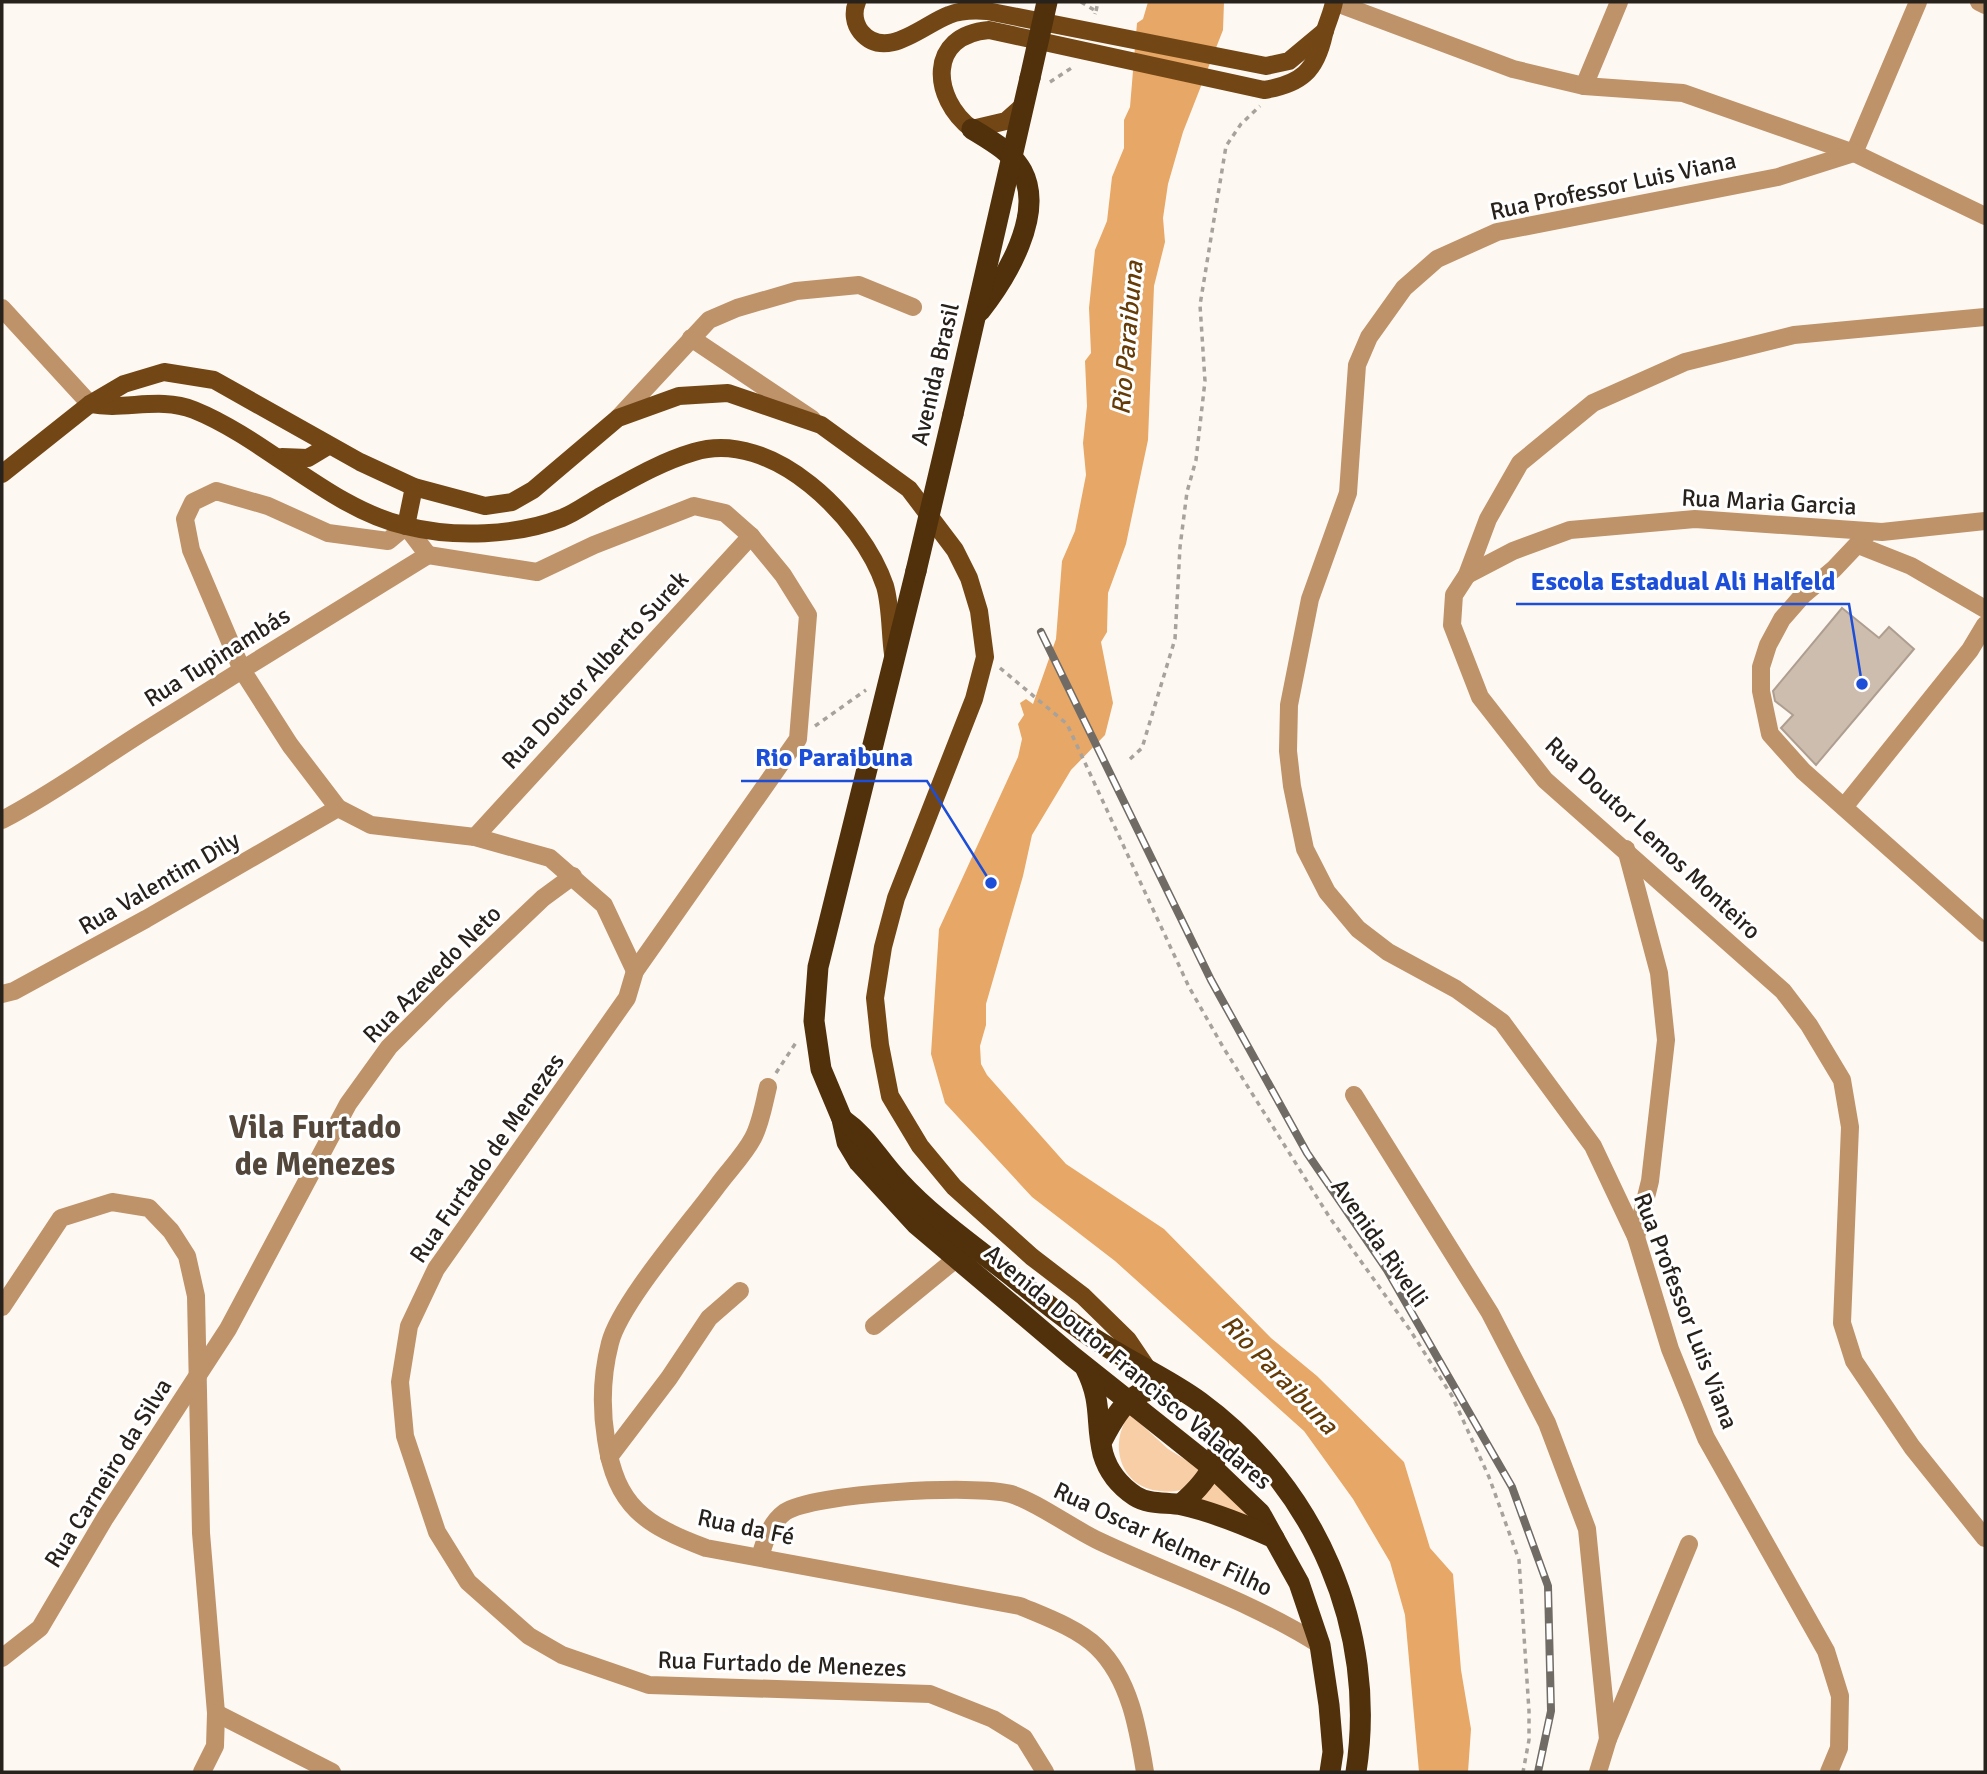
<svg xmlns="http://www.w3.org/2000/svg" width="1987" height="1774" viewBox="0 0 1987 1774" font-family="Signika,sans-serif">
	<rect width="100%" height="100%" fill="#fef8f2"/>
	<g fill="#f8cea7">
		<path d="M1130,1414l38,35 34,21c-5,5 -10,13 -15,17 -7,5 -18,5 -27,4 -39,-3 -53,-47 -30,-77z"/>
		<path d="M1213,1477l46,50 -71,-23z"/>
	</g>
	<path fill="#e6a767" d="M1148,2h76l-1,28 -40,102 -15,52 -5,34 2,24 -11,44 -6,154 -22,104 -18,49 -1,39 -6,10 12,61 -8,32 -34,35 -39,65 -9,41 -37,128v21l-6,21 1,18 6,11 79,89 98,65 107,109 46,38 87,86 26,86 23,26 8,96 10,59 -3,43h-49l-14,-157 -15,-53 -37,-63 -49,-68 -189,-170 -83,-64 -87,-94 -14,-49 8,-125 79,-172 4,-18 -4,-15 6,-9 -4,-12 6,-4 7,5 23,-65 6,-78 13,-30 11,-56 -3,-32 4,-37 -2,-45 6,-8 -2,-45 6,-58 12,-29 5,-44 12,-29v-28l6,-13 7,-84 6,-4z"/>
	<path fill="#cdbdaf" stroke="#ad9e90" stroke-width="2" d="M1842,608l37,30 10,-11 25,22 -98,116 -35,-37 12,-13 -18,-14 -2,-10z"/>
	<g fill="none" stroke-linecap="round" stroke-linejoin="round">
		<g stroke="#a8a29c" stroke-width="3.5" stroke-dasharray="5 5" stroke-linecap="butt">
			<path d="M1081,2l15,9 -1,3"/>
			<path d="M1096,11l2,-9"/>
			<path d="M1050,82l23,-15"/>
			<path d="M1000,668l67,56 122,263 34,60 107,171 80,112 42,66 37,81 30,83 10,151v29l-6,32"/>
			<path d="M815,726l51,-36"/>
			<path d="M1130,759l12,-11 33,-109 5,-92 7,-55 9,-32 9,-79 -5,-76 26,-159 15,-22 19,-18"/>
			<path d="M776,1073l21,-32"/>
		</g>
		<g stroke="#be936a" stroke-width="18">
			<path d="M1334,2l179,67 71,17 99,7 171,60 131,63"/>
			<path d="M1979,2l6,3"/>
			<path d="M1584,86l35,-84"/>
			<path d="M1854,153l64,-151"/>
			<path d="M2,308l88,96"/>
			<path d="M1985,317l-191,18 -109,27 -92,41 -73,60 -32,56 -21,56 -13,20 -2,30 28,72 65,83 238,211 26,34 33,55 8,47 -8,196 12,38 58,86 73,91"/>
			<path d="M691,338l121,81"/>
			<path d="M618,418l91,-98 28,-12 59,-17 63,-6 54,22"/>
			<path d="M1869,532l-35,37 -31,26 -21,24 -14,26 -7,22v24l9,43 33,37 182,162"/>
			<path d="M1858,545l53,21 74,43"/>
			<path d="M428,555l109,17 57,-27 100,-39 31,7 26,23 32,39 25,40 -10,124 -163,232 -8,27 -191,271 -27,57 -9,56 5,54 32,96 31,50 61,54 33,19 87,30 281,9 63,25 31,19 21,34"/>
			<path d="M1467,575l46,-24 57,-21 125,-11 187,13 103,-11"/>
			<path d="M1844,807l126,-157 15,-25"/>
			<path d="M2,820c52,-27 99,-62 149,-93 92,-58 184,-115 277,-172l-22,-29 -18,15 -60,-8 -60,-27 -52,-15 -23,11 -8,17 6,31 51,120 48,75 48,63 33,17 104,12 75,21 54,47 31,66"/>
			<path d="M475,837l276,-301"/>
			<path d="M1626,849l33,124 7,67 -16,141 -14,56"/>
			<path d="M2,994l12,-3 132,-72 192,-111"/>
			<path d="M768,1087c-4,16 -7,36 -15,51 -9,17 -24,32 -35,47 -27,37 -98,118 -108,158 -8,31 -9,65 -4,96 10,68 39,86 100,109l314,58c26,11 57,22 77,41 33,32 41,82 48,125"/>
			<path d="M1354,1095l136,218 57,110 40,106 21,210"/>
			<path d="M2,1307l59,-89 51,-16 37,6 22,23 16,25 9,40 5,237 15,180 -1,33 -13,26"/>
			<path d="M874,1326l83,-68"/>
			<path d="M609,1457l60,-79 40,-60 31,-27"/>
			<path d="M760,1557c5,-17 10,-34 25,-45 27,-19 192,-28 226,-18 26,8 62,35 88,47 74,35 152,60 221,104"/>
			<path d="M2,1658l38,-30 65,-110 123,-189 120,-225 41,-57 52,-52 102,-97 30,-22"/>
			<path d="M216,1713l116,59"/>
			<path d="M1598,1772l10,-33 81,-195"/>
			<path d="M1829,1772l10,-24 1,-52 -14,-45 -120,-213 -36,-89 -34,-112 -43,-91 -91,-124 -46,-33 -68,-37 -30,-23 -31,-37 -22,-43 -13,-63 -4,-35 1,-46 21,-106 38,-106 9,-128 12,-28 35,-49 33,-29 60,-27 281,-55 76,-24"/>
		</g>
		<g stroke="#734715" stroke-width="18">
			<path d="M857,2c-4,10 -3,21 4,30 25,30 63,-8 88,-17 12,-5 25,-5 38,-4l279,55 23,-5 36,-30"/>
			<path d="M1024,105l-18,16 -34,8c-41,-31 -45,-94 17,-99l275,60c37,-6 52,-19 60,-56 3,-11 8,-21 10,-32"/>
			<path d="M90,404c35,7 69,-8 104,6 72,29 137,99 212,116 48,12 110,10 156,-8 13,-5 25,-14 37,-21 31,-17 61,-35 95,-45 78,-24 168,66 191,134 6,21 5,47 8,68"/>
			<path d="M282,457l26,1 20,-12"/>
			<path d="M2,474l88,-70 34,-20 40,-12 50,8 146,82 54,25 71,19 27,-4 21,-12 85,-72 61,-22 49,-3 93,32 88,64 46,61 14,28 10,33 6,46 -11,42 -78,199 -13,49 -8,51 5,47 10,51 30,50 34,41 78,70 51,39 45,44 21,31"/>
			<path d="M406,526l8,-39"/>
		</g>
		<g stroke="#51310b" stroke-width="21">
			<path d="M972,129c18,11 40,23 50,42 23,43 -16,107 -42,140"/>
			<path d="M953,414l77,-336"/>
			<path d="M916,571l-98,396 -4,54 7,48 21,50 5,23 12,20 57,62 156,132 142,113 46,44 39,70 21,62 9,60 4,47 -3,20"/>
			<path d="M842,1119c27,19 35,39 57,62 32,35 72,63 109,92 24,19 49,40 75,58 37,27 80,44 117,71 116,85 178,228 156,370"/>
			<path d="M1086,1369c17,34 9,53 17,85 5,17 17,32 32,42 14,9 32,6 47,9 32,7 63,20 92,33"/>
			<path d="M1103,1439c17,-33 34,-59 75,-47"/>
			<path d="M1181,1504c28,-24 53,-57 26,-93"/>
		</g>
		<defs>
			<path id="rail" d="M1041,632l170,348 96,173 80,117 125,217 36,99 3,125 -13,61"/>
		</defs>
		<use href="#rail" stroke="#716b66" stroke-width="8"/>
		<use href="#rail" stroke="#fff" stroke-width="5" stroke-dasharray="16" stroke-linecap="butt"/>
		<g stroke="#51310b" stroke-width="21">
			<path d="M1030,78l17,-76"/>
			<path d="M916,571l37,-157"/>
		</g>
	</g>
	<g text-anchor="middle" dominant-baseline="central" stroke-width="6" stroke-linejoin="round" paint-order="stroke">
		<g font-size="24" fill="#28221d" stroke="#fff">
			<text transform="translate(1613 186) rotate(-12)">Rua Professor Luis Viana</text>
			<text transform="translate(935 374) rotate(-77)">Avenida Brasil</text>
			<text transform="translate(1769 502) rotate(3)">Rua Maria Garcia</text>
			<text transform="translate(217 657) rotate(-32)">Rua Tupinambás</text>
			<text transform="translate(595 670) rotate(-47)">Rua Doutor Alberto Surek</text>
			<text transform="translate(1653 838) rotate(43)">Rua Doutor Lemos Monteiro</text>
			<text transform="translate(159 883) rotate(-30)">Rua Valentim Dily</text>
			<text transform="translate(432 974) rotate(-45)">Rua Azevedo Neto</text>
			<text transform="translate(487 1158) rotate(-55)">Rua Furtado de Menezes</text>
			<text transform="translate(1380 1243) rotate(55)">Avenida Rivelli</text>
			<text transform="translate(1686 1311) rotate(69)">Rua Professor Luis Viana</text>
			<text transform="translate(1128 1367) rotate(40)">Avenida Doutor Francisco Valadares</text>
			<text transform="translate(108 1473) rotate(-58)">Rua Carneiro da Silva</text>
			<text transform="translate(746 1527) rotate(12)">Rua da Fé</text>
			<text transform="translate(1163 1539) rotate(25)">Rua Oscar Kelmer Filho</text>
			<text transform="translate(782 1664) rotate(2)">Rua Furtado de Menezes</text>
		</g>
		<g font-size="26" font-style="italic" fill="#653c08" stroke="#fff">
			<text transform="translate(1128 338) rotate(-85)">Rio Paraibuna</text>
			<text transform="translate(1279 1375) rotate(46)">Rio Paraibuna</text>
		</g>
		<g font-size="32" font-weight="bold" fill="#53463a" stroke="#fff">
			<text x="315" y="1127">Vila Furtado<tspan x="315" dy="37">de Menezes</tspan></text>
		</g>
	</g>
	<path fill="none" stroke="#1d4ed8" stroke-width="2.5" d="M1862 684L1849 604H1516M991 883L927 781H741"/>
	<g fill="#1d4ed8" stroke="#fff" stroke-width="2.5">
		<circle cx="1862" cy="684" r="7"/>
		<circle cx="991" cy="883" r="7"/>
	</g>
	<g font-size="26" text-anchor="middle" font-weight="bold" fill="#1d4ed8" stroke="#fff" stroke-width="6" stroke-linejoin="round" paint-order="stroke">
		<text x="1683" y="590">Escola Estadual Ali Halfeld</text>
		<text x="834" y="766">Rio Paraibuna</text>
	</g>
	<rect width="1987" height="1774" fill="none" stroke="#28221d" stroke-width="7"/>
</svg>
